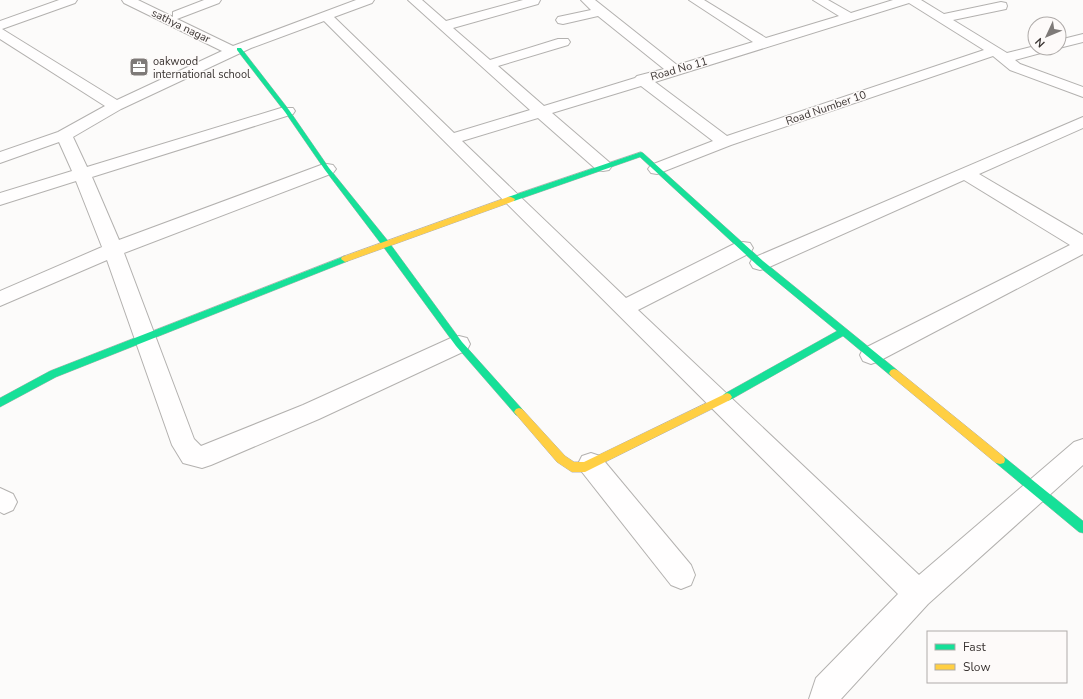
<svg xmlns="http://www.w3.org/2000/svg" width="1083" height="699" viewBox="0 0 1083 699" font-family="'Nunito Sans',sans-serif">
	<rect width="100%" height="100%" fill="#fcfbfa"/>
	<g fill="none" stroke-linecap="round" stroke-linejoin="round">
		<defs>
			<g id="street">
				<path d="M59,0h18l-2,3 -73,26 115,71 105,-49 -98,-48 -2,-3h16l35,17v-5l31,-12h17l-2,3 -42,16 56,27 123,-46h18l-2,3 -38,14 120,116 76,-23 -122,-110h14l24,21 77,-21h17l-2,4 -85,24 37,32 68,-21h10l2,3 -2,3 -70,21 46,40 91,-28 2,-2 27,-7 -66,-53 -35,8 -5,-1 -2,-3 2,-3 33,-7 -10,-10h14l82,65 76,-23 -64,-42h15l62,38 73,-22 -26,-16h15l23,13 42,-13h28l23,14 57,-12 5,1 1,3 -1,3 -53,11 54,33 28,-7v2h15l-2,3 -33,9 5,4 63,23v10l-73,-27 -17,-14 -262,89 -74,29 -6,-1 -3,-4 3,-4 62,-24 -72,-55 -89,27 57,49 3,4 -3,4 -6,1 -6,-1 -59,-52 -76,23 164,157 110,-55 7,-1 7,1 3,5 -3,5 -112,57 281,265 155,-133 9,-3v26l-155,139 -87,95h-32l7,-21 82,-84 -574,-573 -73,27 -130,61 -48,28 14,30 194,-59h12l2,3 -2,3 -201,63 27,63 202,-75 6,-1 6,1 3,4 -3,4 -209,80 70,186 7,7 102,-41 148,-67 8,-2 8,2 3,6 -3,6 -148,69 -108,46 -9,3 -19,-5 -11,-18 -65,-185 -107,46v-15l102,-44 -26,-66 -76,24v-12l72,-22 -13,-29 -59,21v-11l58,-20 47,-26 -105,-67v-18zM909,3l75,47 -257,86 -72,-54z"/>
				<path d="M1083,34v8l-24,6h-1l1,-8z"/>
				<path d="M1083,117v11l-104,46 104,61v19l-204,107 -8,3 -8,-3 -3,-6 3,-6 207,-104 -106,-65 -197,88 -7,2 -7,-2 -3,-5 3,-5z"/>
				<path d="M591,453l9,3 91,109 4,10 -4,10 -10,4 -10,-4 -89,-113 -4,-8 4,-8z"/>
				<path d="M0,488l13,6 4,8 -4,8 -9,4 -4,-2z"/>
			</g>
			<g id="fast">
				<path d="M237,48h4l48,62 40,58 59,73 74,101 60,67 2,3 -2,3 -3,1 -3,-1 -60,-69 -74,-101 -57,-75 -40,-58 -48,-62z"/>
				<path d="M641,152l2,1 120,108 134,109 2,3 -2,3h-6l-48,-40 -113,64 -3,1 -3,-1 -2,-3 2,-3 113,-63 -80,-66 -117,-108 -126,44h-3l-4,-2 1,-2z"/>
				<path d="M345,256l4,3 -1,2 -292,116 -56,30v-9l50,-27z"/>
				<path d="M1000,456l4,1 79,64v12l-4,-1 -83,-69 -1,-3 1,-3z"/>
			</g>
			<g id="slow">
				<path d="M508,197h3l4,2 -1,2 -166,60 -3,1 -4,-3 1,-2z"/>
				<path d="M894,369l3,1 107,87 1,3 -1,3 -4,1 -4,-1 -105,-87 -2,-3 2,-3z"/>
				<path d="M727,393l3,1 2,3 -2,3 -145,72h-13l-15,-10 -43,-50 2,-3 3,-1 3,1 43,47 9,6h10z"/>
			</g>
		</defs>
		<use href="#street" stroke="#b3b1af" stroke-width="2"/>
		<use href="#fast" stroke="#b3b1af" stroke-width="1"/>
		<use href="#slow" stroke="#b3b1af" stroke-width="1"/>
		<use href="#street" fill="#fffefe" fill-rule="evenodd"/>
		<use href="#fast" fill="#16e098" fill-rule="evenodd"/>
		<use href="#slow" fill="#ffcf43" fill-rule="evenodd"/>
	</g>
	<defs>
		<symbol id="office-square" viewBox="-11 -11 22 22"><rect x="-9" y="-9" width="18" height="18" rx="4" fill="#7e7a78" stroke="#fdfaf9"/><path d="M-6-3h4V-5.5h4V-3h4V5H-6ZM-1-4.5V-3h2v-1.5ZM-6 0V1H6V0Z" fill="#fff"/></symbol>
	</defs>
	<g fill-rule="evenodd">
		<use href="#office-square" x="128" y="56" width="22" height="22"/>
	</g>
	<g text-anchor="middle" dominant-baseline="central" stroke-width="3" stroke-linejoin="round" paint-order="stroke">
		<g font-size="11" fill="#3a3432" stroke="#fdfaf9">
			<text transform="translate(181 26) rotate(26)">sathya nagar</text>
			<text transform="translate(679 69) rotate(-16)">Road No 11</text>
			<text transform="translate(826 108) rotate(-19)">Road Number 10</text>
		</g>
		<g font-size="11" fill="#3a3432" stroke="#fdfaf9" text-anchor="start">
			<text x="153" y="61">oakwood<tspan x="153" dy="13">international school</tspan></text>
		</g>
	</g>
	<rect x="927" y="631" width="140" height="52" fill="#fdfaf9" stroke="#afaba9"/>
	<rect x="935" y="644" width="20" height="6" fill="#16e098" stroke="#afaba9"/>
	<text x="963" y="651" font-size="12" fill="#3a3432">Fast</text>
	<rect x="935" y="664" width="20" height="6" fill="#ffcf43" stroke="#afaba9"/>
	<text x="963" y="671" font-size="12" fill="#3a3432">Slow</text>
	<g transform="translate(1047 36) rotate(226)"><circle r="19" fill="#fdfaf9" stroke="#afaba9"/>
	<path d="M0-3L7 15L0 10L-7 15Z" fill="#7e7a78"/>
	<text y="-6" font-size="11" font-weight="bold" text-anchor="middle" fill="#3a3432">N</text>
	</g>
</svg>
